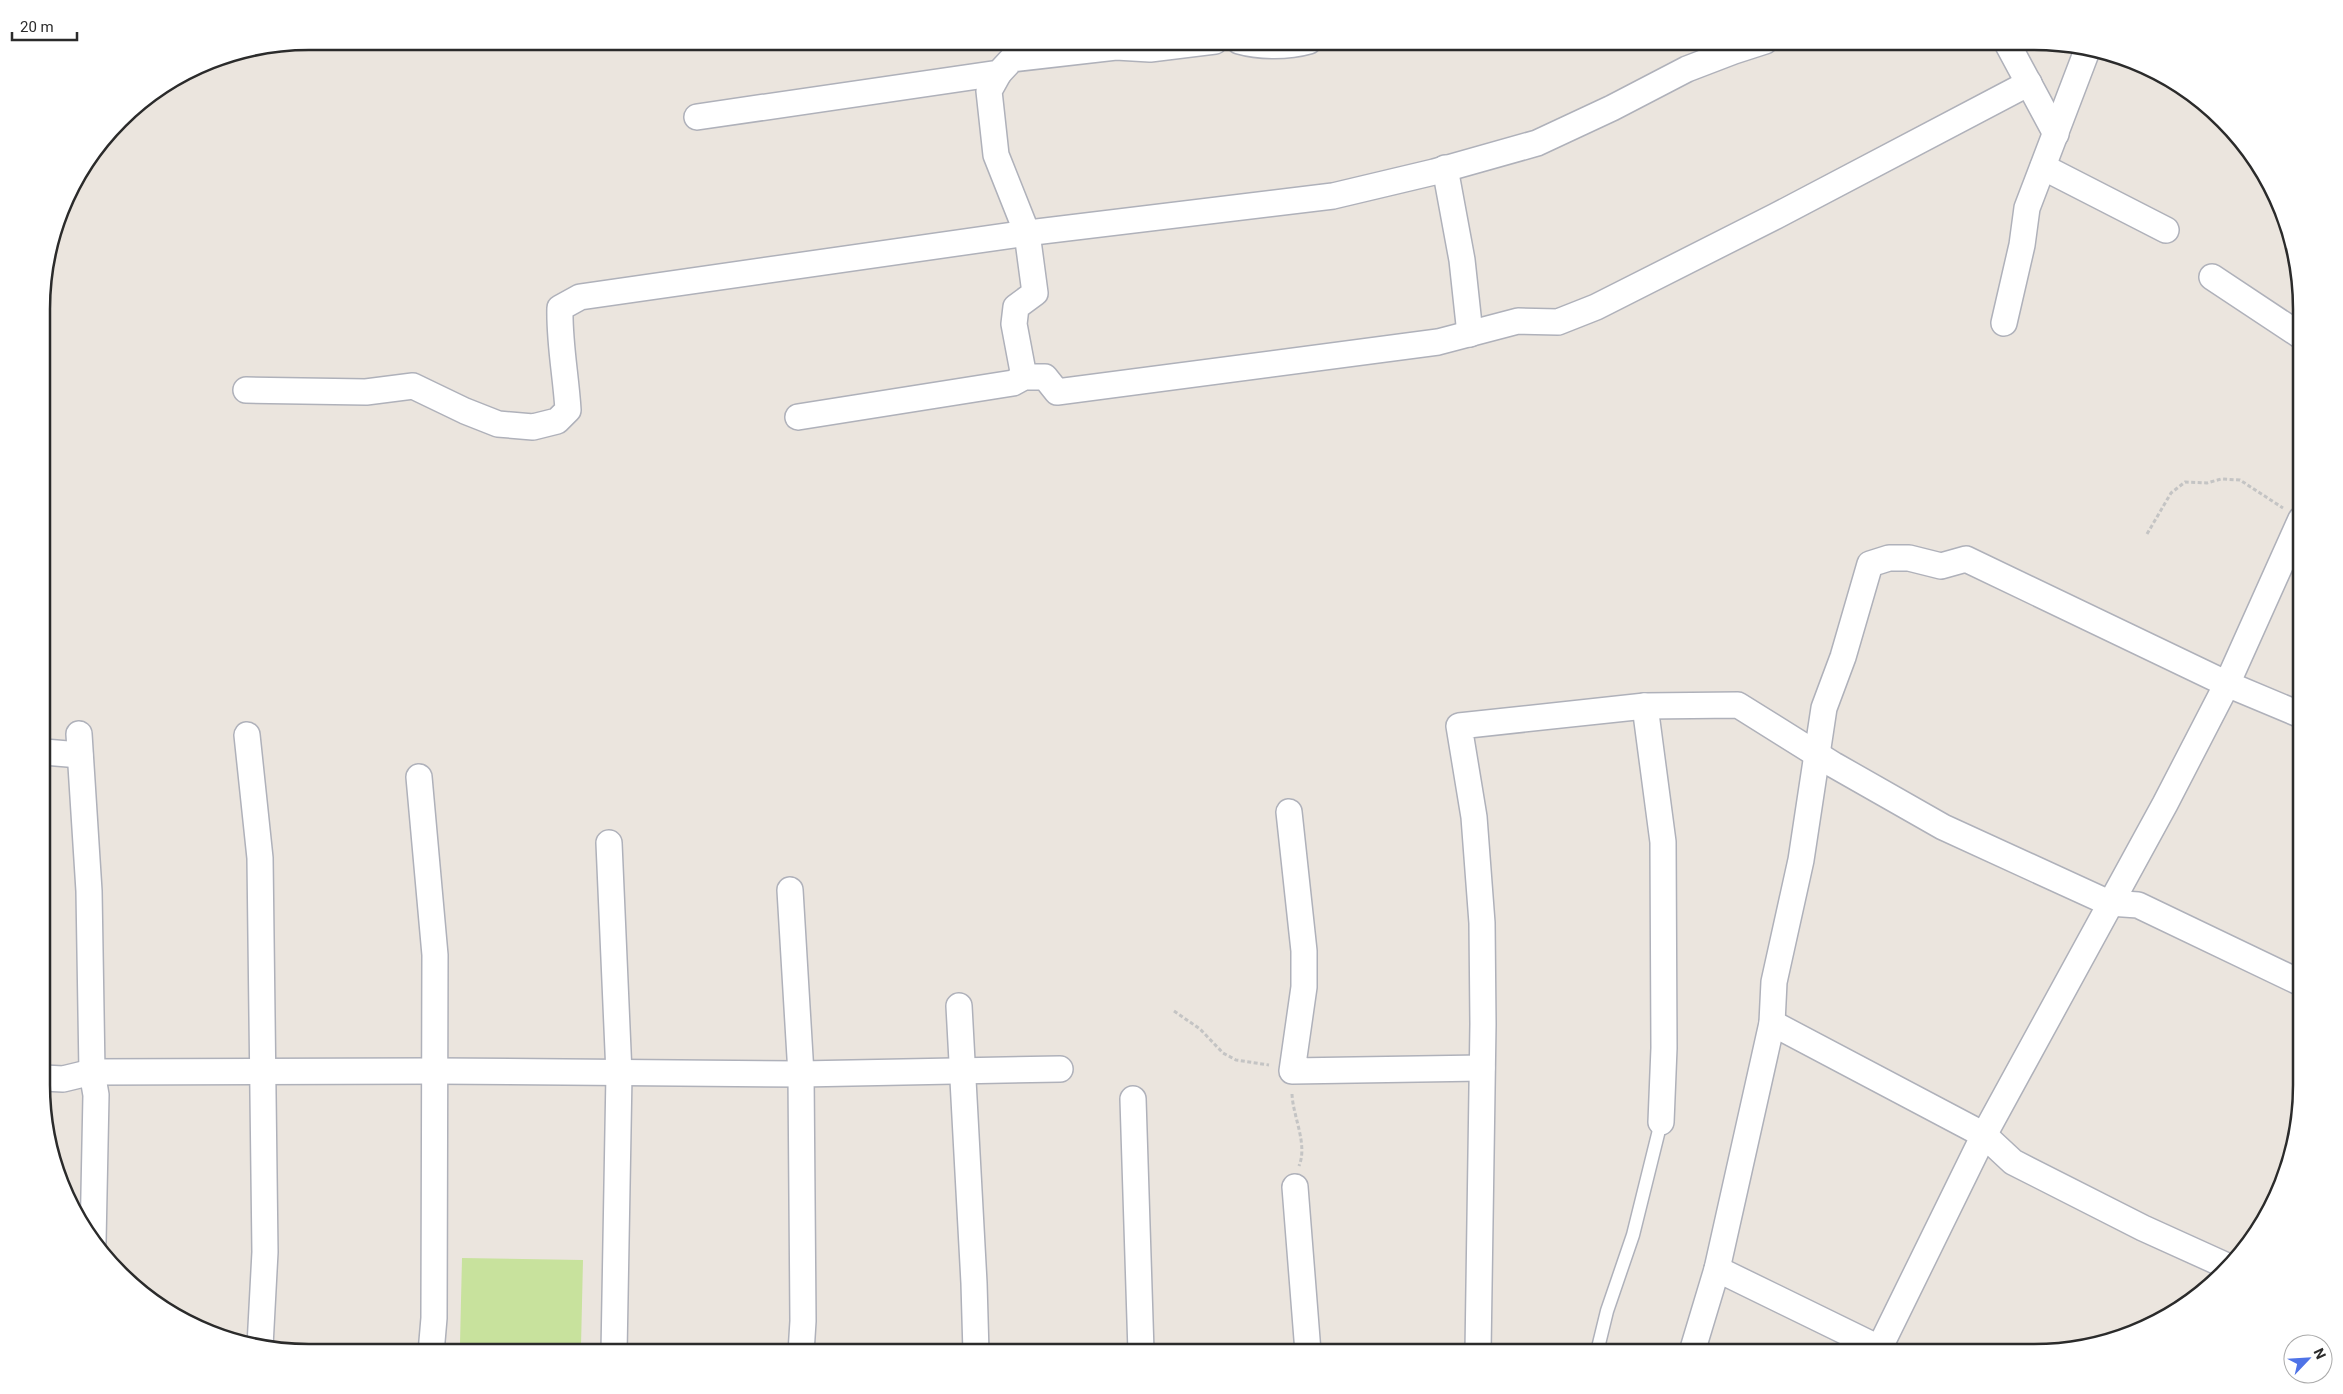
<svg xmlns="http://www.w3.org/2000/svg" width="2343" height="1394" viewBox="0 0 2343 1394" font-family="Roboto,sans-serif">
	<rect width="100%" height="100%" fill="#ebe5de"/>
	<path fill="#c8e29d" d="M462,1258l121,2 -2,86 -121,-2z"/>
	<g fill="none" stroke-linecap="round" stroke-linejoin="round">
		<defs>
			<path id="service" d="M1597,1352l10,-41 26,-76 28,-113"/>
			<g id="minor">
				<path d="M1239,41c21,6 49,6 70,0"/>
				<path d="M2006,41l50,93"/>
				<path d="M999,73l-10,18 7,64 31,78 8,60 -19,14 -2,17 10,53"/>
				<path d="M697,117l302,-44 13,-14 104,-12 34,2 65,-8"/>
				<path d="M2043,167l123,63"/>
				<path d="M1445,168l17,92 8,74"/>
				<path d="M2212,277l89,59"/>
				<path d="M2004,323l18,-78 5,-37 61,-160"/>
				<path d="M246,390l120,2 47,-6 52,25 33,13 35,3 24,-6 11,-11c-2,-34 -9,-68 -8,-102l20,-11 447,-64 306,-37 101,-24 103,-29 75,-35 75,-39 47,-18 31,-10"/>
				<path d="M798,417l215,-34 11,-6h21l12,15 381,-50 80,-21 40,1 38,-15 180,-91 253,-133"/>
				<path d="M1645,706l18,136 1,206 -3,74"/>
				<path d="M79,734l10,157 3,181 4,23 -3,147"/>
				<path d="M247,735l13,123 5,394 -5,94"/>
				<path d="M44,752l36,3"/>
				<path d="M419,777l16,178 -1,363 -3,35"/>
				<path d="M1289,812l15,139v36l-12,84 190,-3"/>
				<path d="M609,843l10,231 -5,279"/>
				<path d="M790,890l11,184 2,247 -2,32"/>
				<path d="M959,1006l15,277 2,70"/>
				<path d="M1772,1023l212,112 29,27 130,66 86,39"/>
				<path d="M44,1078l19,1 29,-7 343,-1 366,3 259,-5"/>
				<path d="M1133,1099l8,253"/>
				<path d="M1295,1187l13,165"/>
				<path d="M1717,1269l170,83"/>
				<path d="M1879,1349l105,-214 181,-331 62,-120 74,-165"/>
				<path d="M1478,1352l5,-328 -1,-101 -8,-106 -15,-91 186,-20 93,-1 96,60 109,62 166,76 29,2 163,78"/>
				<path d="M1692,1352l25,-83 55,-246 2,-41 27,-122 23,-152 19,-51 27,-93 19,-6h20l32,8 25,-7 261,125 74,31"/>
			</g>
		</defs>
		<use href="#service" stroke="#afb1ba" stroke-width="15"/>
		<use href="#minor" stroke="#afb1ba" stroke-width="28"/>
		<g stroke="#c4c4c4" stroke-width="3" stroke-dasharray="4 2.5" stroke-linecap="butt">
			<path d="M2297,497l4,-11"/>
			<path d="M2147,534l24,-41 14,-11 22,1 14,-4 19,1 43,28"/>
			<path d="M1174,1011l26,18 23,24 13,7 33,5"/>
			<path d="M1292,1094c1,23 16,50 7,72"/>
		</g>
		<use href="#service" stroke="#fff" stroke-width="12"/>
		<use href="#minor" stroke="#fff" stroke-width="25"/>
	</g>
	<path d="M0 0H2343V1394H0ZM309 50H2034A259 259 0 0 1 2293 309V1085A259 259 0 0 1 2034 1344H309A259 259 0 0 1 50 1085V309A259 259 0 0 1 309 50Z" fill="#fff" fill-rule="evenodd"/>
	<path fill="none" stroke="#2b2b2b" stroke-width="2.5" d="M309 50H2034A259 259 0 0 1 2293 309V1085A259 259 0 0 1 2034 1344H309A259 259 0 0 1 50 1085V309A259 259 0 0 1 309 50Z"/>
	<g transform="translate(2308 1359) rotate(65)"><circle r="24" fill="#ffffff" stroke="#aaaaaa"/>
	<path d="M0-4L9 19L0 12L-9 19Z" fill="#4f73e7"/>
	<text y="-8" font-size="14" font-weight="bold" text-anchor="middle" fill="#2b2b2b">N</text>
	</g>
	<path d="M12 32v8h65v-8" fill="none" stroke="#2b2b2b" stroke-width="2.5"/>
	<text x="20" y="32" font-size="15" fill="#2b2b2b" stroke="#ffffff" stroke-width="4" paint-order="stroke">20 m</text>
</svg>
